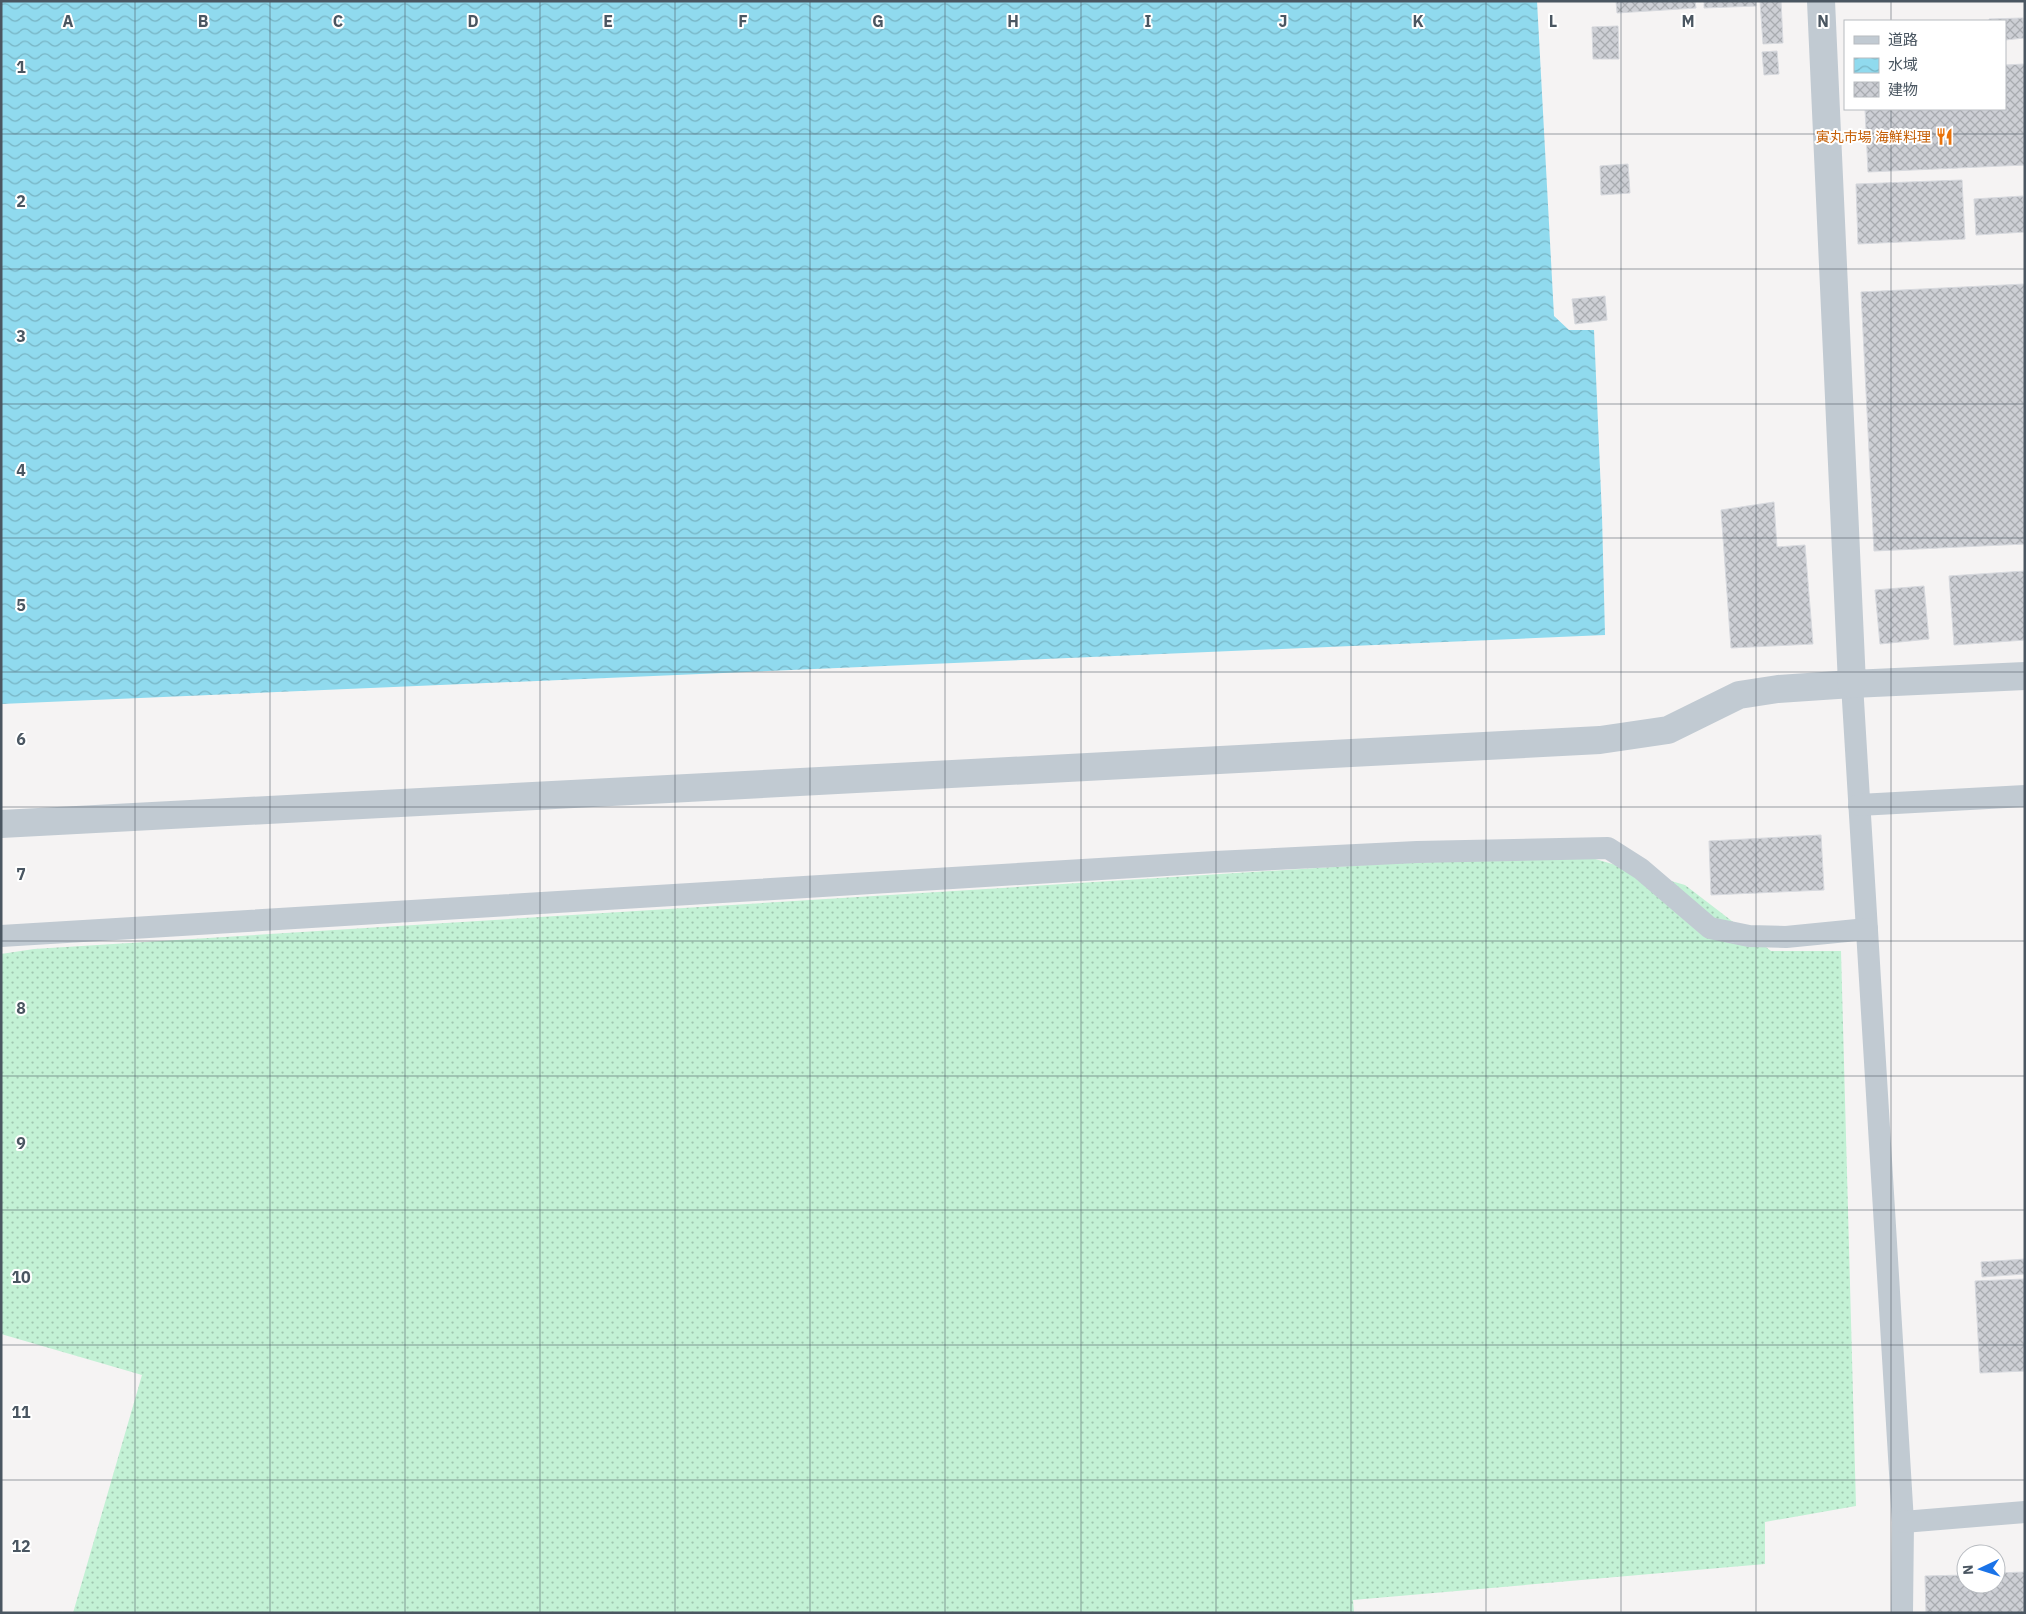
<svg xmlns="http://www.w3.org/2000/svg" width="2026" height="1614" viewBox="0 0 2026 1614" font-family="'IBM Plex Sans','Noto Sans JP',sans-serif">
	<defs>
		<pattern id="grass-dots" width="8" height="8" patternUnits="userSpaceOnUse" patternTransform="scale(1.25)"><rect width="8" height="8" fill="#c3f1d5"/><path d="M2 2h.1M6 6h.1" fill="none" stroke="#a0c6b0" stroke-width="1.8" stroke-linecap="round"/></pattern>
		<pattern id="water-waves" width="16" height="10" patternUnits="userSpaceOnUse" patternTransform="scale(1.25)"><rect width="16" height="10" fill="#90daee"/><path d="M0 5q4-4 8 0t8 0" fill="none" stroke="#78b4c4"/></pattern>
		<pattern id="building-cross-hatch" width="8" height="8" patternUnits="userSpaceOnUse" patternTransform="scale(1.25)"><rect width="8" height="8" fill="#cdcfd5"/><path d="M0 0l8 8M0 8l8-8" fill="none" stroke="#a8abb0"/></pattern>
	</defs>
	<rect width="100%" height="100%" fill="#f5f3f3"/>
	<path fill="url(#grass-dots)" d="M1571,852l114,33 86,66h70l15,555 -91,16v42l-412,36 1,13h-1281l69,-238 -141,-41v-380l33,-5z"/>
	<path fill="url(#water-waves)" d="M1,1h1536l17,315 15,14h25l8,186 3,119 -1604,69z"/>
	<g fill="url(#building-cross-hatch)" stroke="#d7d9de">
		<path d="M1616,1h79l1,7 -79,5z"/>
		<path d="M1704,1h52v5l-52,2z"/>
		<path d="M1760,1h21l2,42 -20,1z"/>
		<path d="M2023,18l1,20 -19,2v-19h-16v-2z"/>
		<path d="M1618,26l1,33h-26l-1,-32z"/>
		<path d="M1777,51l2,23 -15,1 -2,-23z"/>
		<path d="M2025,64v101l-157,7 -3,-63h140v-44z"/>
		<path d="M1628,164l2,29 -29,2 -1,-29z"/>
		<path d="M1962,180l3,59 -107,5 -2,-60z"/>
		<path d="M2023,196l2,36 -49,3 -2,-36z"/>
		<path d="M2025,284v260l-151,7 -13,-259z"/>
		<path d="M1605,296l2,24 -32,4 -3,-25z"/>
		<path d="M1774,502l3,45 28,-2 8,99 -82,4 -10,-138z"/>
		<path d="M2025,571v69l-71,5 -5,-69z"/>
		<path d="M1924,586l5,53 -49,5 -5,-54z"/>
		<path d="M1821,835l3,55 -113,5 -2,-54z"/>
		<path d="M2025,1259v15l-43,3 -1,-15z"/>
		<path d="M2025,1279v92l-45,2 -5,-92z"/>
		<path d="M2025,1572v41h-99l-1,-37 41,-1v9h30v-11z"/>
	</g>
	<g fill="none" stroke-linecap="round" stroke-linejoin="round">
		<g stroke="#c1cad2" stroke-width="22">
			<path d="M1852,684l51,838 -1,91"/>
			<path d="M1859,805l166,-9"/>
			<path d="M1,936l1214,-74 202,-10 191,-4 33,21 69,59 39,8 37,1 81,-8"/>
			<path d="M1903,1522l122,-10"/>
		</g>
		<path stroke="#c1cad2" stroke-width="28" d="M1,824l1599,-84 68,-10 71,-35 39,-6 74,-5"/>
		<path stroke="#c1cad2" stroke-width="28" d="M1821,1l31,683 173,-8"/>
	</g>
	<path fill="none" stroke="#4a5661" stroke-width="1" stroke-opacity="0.55" d="M135,1v1612M270,1v1612M405,1v1612M540,1v1612M675,1v1612M810,1v1612M945,1v1612M1081,1v1612M1216,1v1612M1351,1v1612M1486,1v1612M1621,1v1612M1756,1v1612M1891,1v20M1891,109v1504M1,134h2024M1,269h2024M1,404h2024M1,538h2024M1,672h2024M1,807h2024M1,941h2024M1,1076h2024M1,1210h2024M1,1345h2024M1,1480h2024"/>
	<defs>
		<symbol id="restaurant-bare" viewBox="-9 -9 18 18"><path d="M-5-6h1v4h1v-4h1v4h1v-4h1v5L-1.5 .5V6h-2V.5L-5-1ZM5-6V6H3V1.5H1.5Q1.5-4 5-6Z" fill="#e8710a" stroke="#fff" stroke-width="2.5" paint-order="stroke"/></symbol>
	</defs>
	<g fill-rule="evenodd">
		<use href="#restaurant-bare" x="1932" y="124" width="25" height="25"/>
	</g>
	<g text-anchor="middle" dominant-baseline="central" stroke-width="4" stroke-linejoin="round" paint-order="stroke">
		<g font-size="14" fill="#c56008" stroke="#fff" text-anchor="end">
			<text x="1931" y="137">寅丸市場 海鮮料理</text>
		</g>
	</g>
	<g font-size="16" text-anchor="middle" font-weight="bold" fill="#4a5661" stroke="#fff" stroke-width="4" stroke-linejoin="round" paint-order="stroke">
		<text x="68" y="27">A</text>
		<text x="203" y="27">B</text>
		<text x="338" y="27">C</text>
		<text x="473" y="27">D</text>
		<text x="608" y="27">E</text>
		<text x="743" y="27">F</text>
		<text x="878" y="27">G</text>
		<text x="1013" y="27">H</text>
		<text x="1148" y="27">I</text>
		<text x="1283" y="27">J</text>
		<text x="1418" y="27">K</text>
		<text x="1553" y="27">L</text>
		<text x="1688" y="27">M</text>
		<text x="1823" y="27">N</text>
		<text x="21" y="73">1</text>
		<text x="21" y="207">2</text>
		<text x="21" y="342">3</text>
		<text x="21" y="476">4</text>
		<text x="21" y="611">5</text>
		<text x="21" y="745">6</text>
		<text x="21" y="880">7</text>
		<text x="21" y="1014">8</text>
		<text x="21" y="1149">9</text>
		<text x="21" y="1283">10</text>
		<text x="21" y="1418">11</text>
		<text x="21" y="1552">12</text>
	</g>
	<rect width="2026" height="1614" fill="none" stroke="#4a5661" stroke-width="5"/>
	<rect x="1844" y="20" width="162" height="90" fill="#ffffff" stroke="#b7bbc0"/>
	<rect x="1854" y="36" width="25" height="8" fill="#c1cad2" stroke="#b7bbc0"/>
	<text x="1888" y="45" font-size="15" fill="#4a5661">道路</text>
	<rect x="1854" y="58" width="25" height="15" fill="url(#water-waves)" stroke="#b7bbc0"/>
	<text x="1888" y="70" font-size="15" fill="#4a5661">水域</text>
	<rect x="1854" y="82" width="25" height="15" fill="url(#building-cross-hatch)" stroke="#b7bbc0"/>
	<text x="1888" y="95" font-size="15" fill="#4a5661">建物</text>
	<g transform="translate(1981 1569) rotate(266)"><circle r="24" fill="#ffffff" stroke="#b7bbc0"/>
	<path d="M0-4L9 19L0 12L-9 19Z" fill="#1a73e8"/>
	<text y="-8" font-size="14" font-weight="bold" text-anchor="middle" fill="#4a5661">N</text>
	</g>
</svg>
